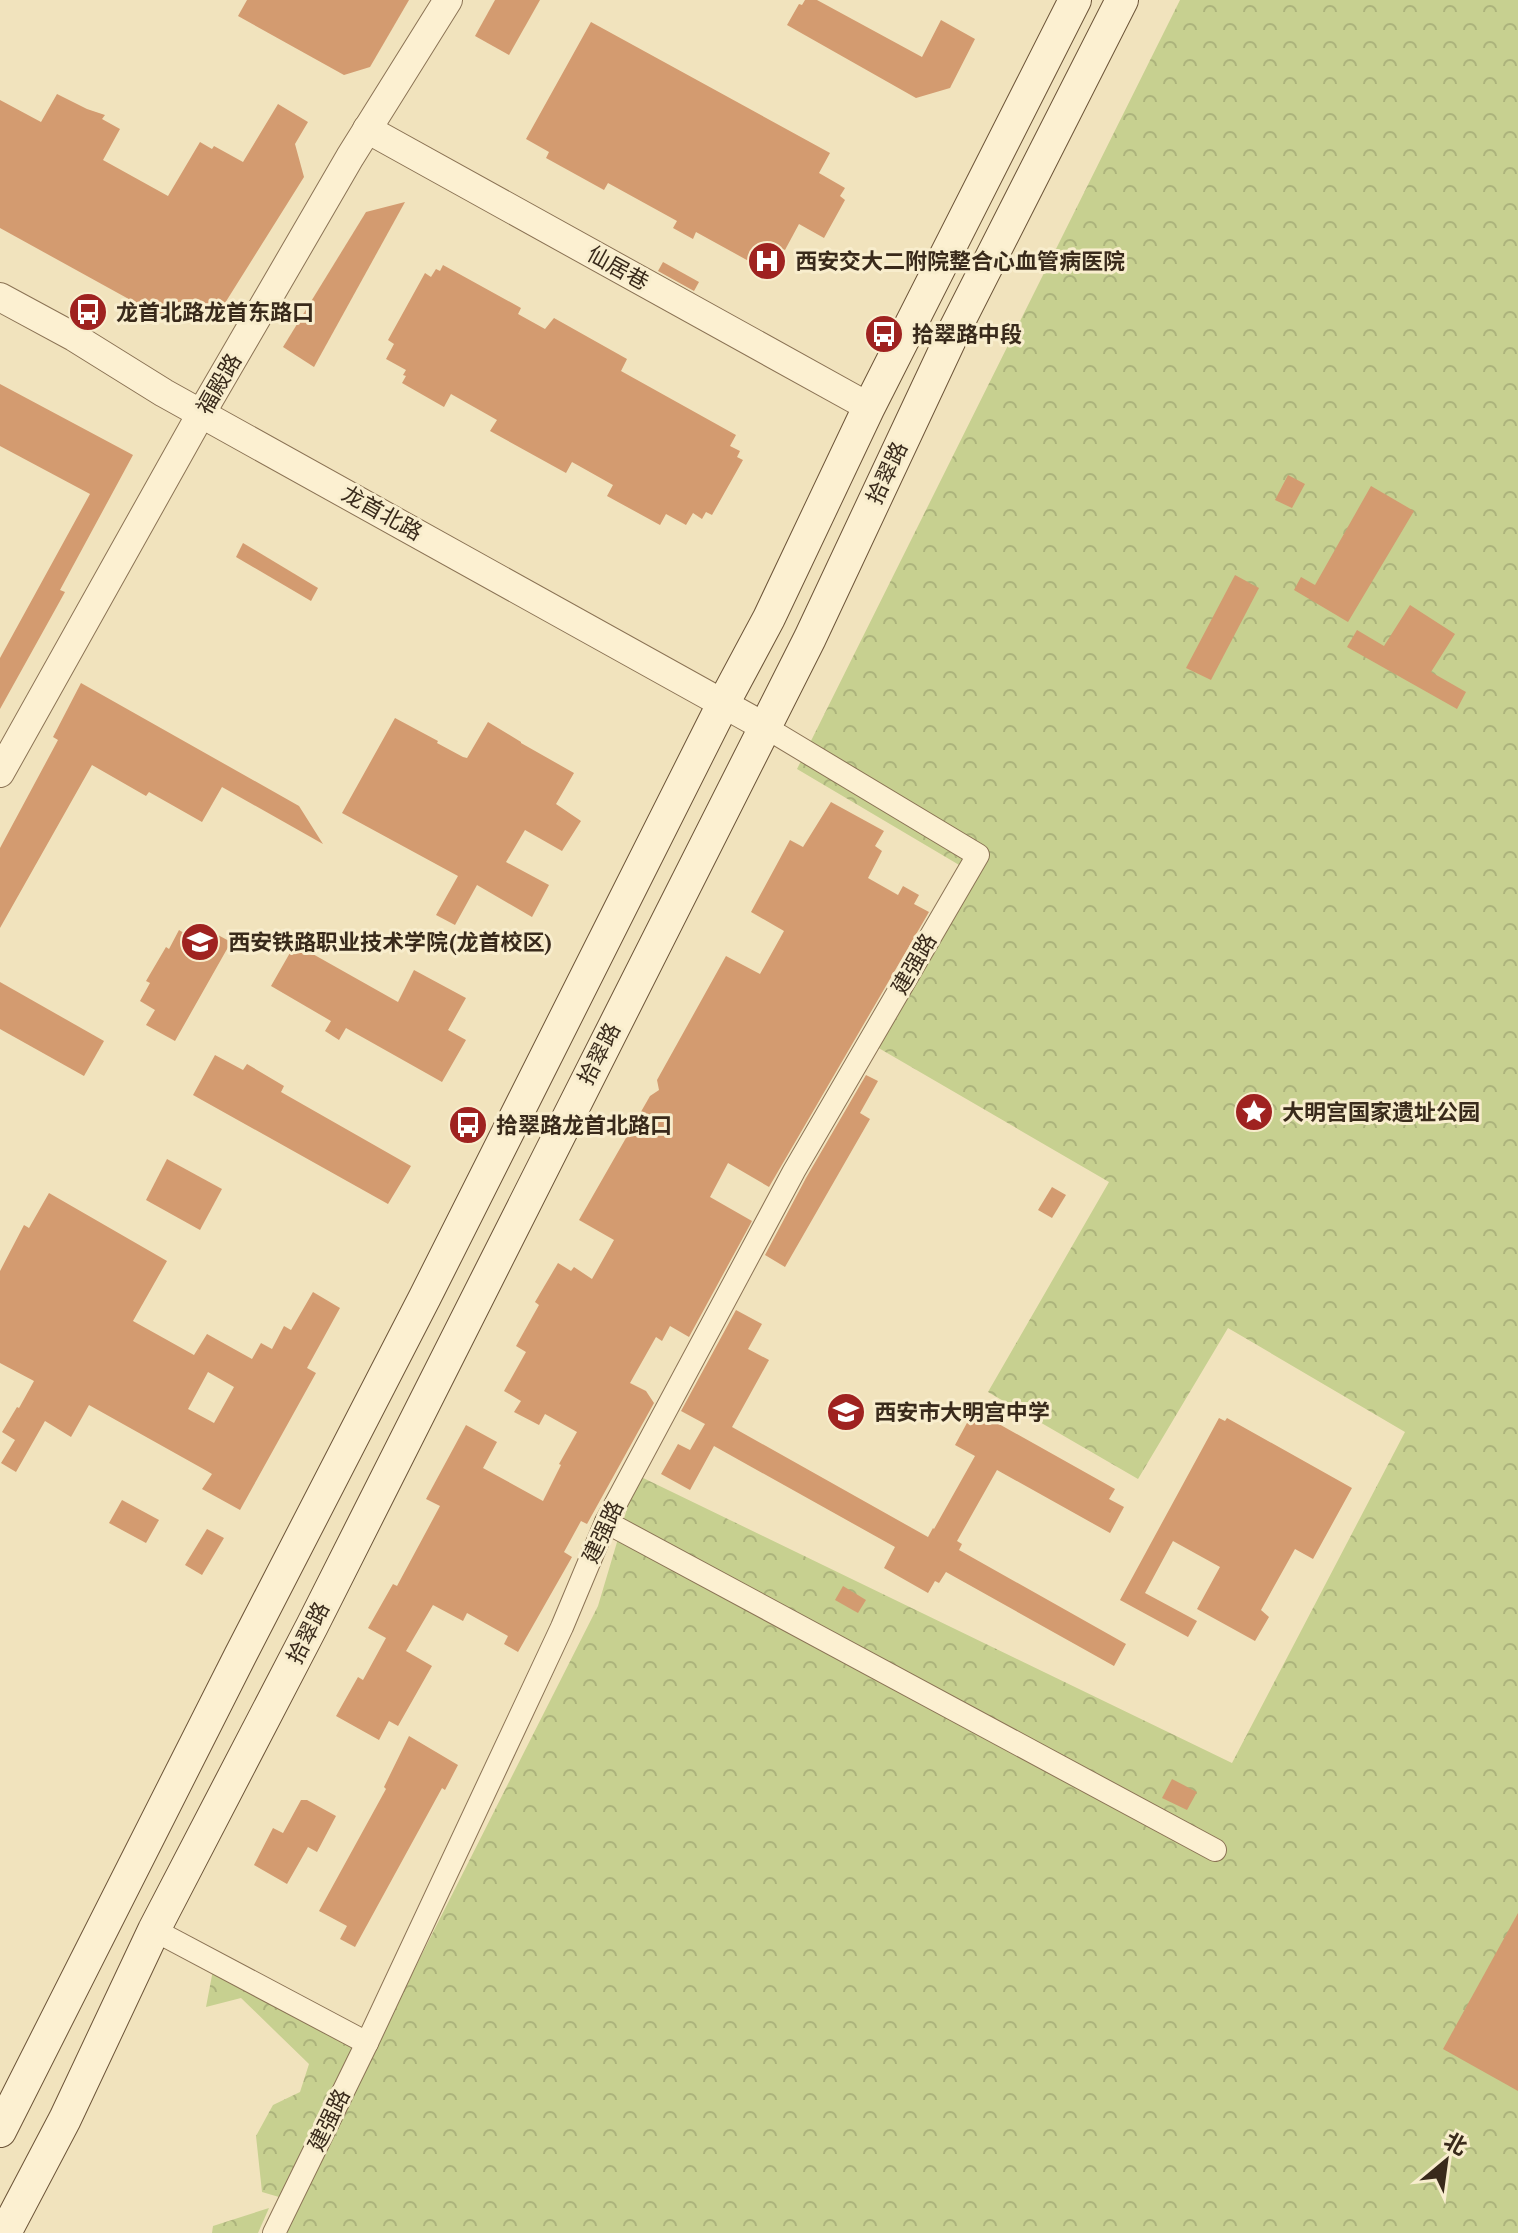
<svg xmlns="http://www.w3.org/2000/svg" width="1518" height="2233" viewBox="0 0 1518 2233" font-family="'Crimson Pro','Noto Sans SC',serif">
	<defs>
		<pattern id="forest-crowns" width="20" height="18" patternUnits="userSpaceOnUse" patternTransform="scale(2)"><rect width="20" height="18" fill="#c7d090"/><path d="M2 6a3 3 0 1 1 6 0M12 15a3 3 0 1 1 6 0" fill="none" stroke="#acb37c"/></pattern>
	</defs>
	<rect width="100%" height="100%" fill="#f1e3bd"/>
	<g fill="url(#forest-crowns)">
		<path d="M1180,0h338v2233h-1237l317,-627 39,-131 595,288 173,-331 -177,-104 -90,151 -150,-87 121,-210 -239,-139 101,-171 -174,-103z"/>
		<path d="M213,1970l141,74 -75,153 -17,-5 -6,-56 17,-31 27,-13 9,-28 -68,-66 -35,9z"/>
		<path d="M269,2208l-11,25h-46l1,-7z"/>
	</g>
	<g fill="#d39b70" fill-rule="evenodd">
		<path d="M247,0h162l-39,67 -26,8 -106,-59z"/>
		<path d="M495,0h45l-31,55 -34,-19z"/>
		<path d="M805,0h12l105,57 19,-37 34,19 -25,49 -34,10 -129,-73 12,-21 3,1z"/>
		<path d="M591,22l239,131 -11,20 26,15 -5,8 5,4 -21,38 -25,-14 -14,26 -7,-3 -13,23 -69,-38 -3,7 -20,-11 4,-7 -69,-38 -4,7 -58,-32 3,-6 -23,-13z"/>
		<path d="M57,94l30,15 18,6 -3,4 18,10 -17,31 65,36 32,-54 12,7 2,-3 29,16 35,-58 30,18 -13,22 9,33 -84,134 -46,13 -174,-96v-128l41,22z"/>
		<path d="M405,202l-91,165 -31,-20 83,-135z"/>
		<path d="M663,262l36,20 -5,9 -36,-20z"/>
		<path d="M443,265l78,43 -3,6 27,15 9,-11 73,41 -6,12 115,64 -6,11 10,5 -3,6 6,3 -31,55 -6,-3 -4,7 -9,-6 -7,12 -20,-11 -6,11 -53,-29 6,-11 -41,-23 -6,11 -76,-42 7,-11 -46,-26 -7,13 -42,-24 4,-7 -3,-1 3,-5 -20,-11 8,-15 -6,-4 37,-67 6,4 5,-8 4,2z"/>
		<path d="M0,384l133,71 -73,135 5,2 -65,117v-51l90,-164 -90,-48z"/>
		<path d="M1288,475l17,9 -13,24 -17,-8z"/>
		<path d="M1371,486l43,25 -66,111 -54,-32 7,-13 14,8z"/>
		<path d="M243,543l75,45 -7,13 -75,-44z"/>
		<path d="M1235,575l24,13 -48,92 -25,-12z"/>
		<path d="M1410,605l45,29 -24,38 35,20 -9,17 -110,-62 10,-17 27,16z"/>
		<path d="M81,683l218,123 24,38 -101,-57 -20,35 -53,-30 -3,4 -54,-31 -92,163v-80l58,-108 -5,-3z"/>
		<path d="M395,718l43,23 -1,2 26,14 4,1 21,-36 33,20v1l53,30 -18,31 25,17 -19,30 -37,-21 -19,32 43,23 -17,32 -55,-32 -22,40 -19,-10 22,-39 -116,-63z"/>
		<path d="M831,802l53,29 -9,15 7,5 -14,27 30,17 5,-9 16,9 -5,9 15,8 -160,275 -41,-24 -18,34 42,24 -63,116 -19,-11 -8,15 -6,-4 -26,46 16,8 8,12 -67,121 -6,-3 -17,31 8,5 -54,95 -14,-8 4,-8 -41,-23 -4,8 -30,-16 -27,46 26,15 -34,60 -9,-5 -10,19 -43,-24 22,-39 5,3 23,-42 -18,-10 25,-44 4,2 43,-80 -14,-7 40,-74 31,17 -14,26 60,33 18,-36 -2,-1 18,-32 -32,-18 -6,11 -25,-13 7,-11 -17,-10 22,-39 -10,-6 23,-41 -4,-3 23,-39 13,8 3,-4 18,12 22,-39 -35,-20 71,-124 9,-6 -2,-10 69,-124 34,18 24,-43 -33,-19 39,-72 13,7z"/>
		<path d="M201,926l30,16 -56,99 -29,-16 9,-15 -15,-9 10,-18 -4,-2 20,-34 3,2 10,-19 15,9z"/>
		<path d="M295,944l103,58 16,-32 52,28 -18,32 18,10 -24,42 -96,-54 -7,12 -14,-9 6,-10 -60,-35z"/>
		<path d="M0,982l104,59 -20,35 -84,-47z"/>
		<path d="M215,1055l28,15 4,-6 37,22 -3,6 130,74 -23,38 -195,-109z"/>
		<path d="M866,1075l12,6 -18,32 10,6 -85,148 -20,-12 41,-77z"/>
		<path d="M167,1159l55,30 -22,41 -54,-30z"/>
		<path d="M1052,1187l14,8 -14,23 -14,-8z"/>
		<path d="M49,1193l118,68 -34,60 61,34 13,-21 45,25 9,-16 11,6 12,-23 7,4 22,-38 27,16 -33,60 9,5 -76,137 -38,-21 10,-15 -5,-3 -118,-66 -18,32 -26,-16 -29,51 -15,-9 14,-23 -13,-8 15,-25 2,1 15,-27 -34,-18v-92l24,-46 5,3zM208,1372l26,15 -20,36 -26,-14z"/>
		<path d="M736,1310l26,14 -14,25 21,11 -37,67 196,110 5,-9 1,1 41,-73 -20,-11 19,-35 141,79 -6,10 15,8 -14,26 -113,-63 -40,71 5,3 -3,6 167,94 -12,22 -168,-94 -7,11 -4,-2 -7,12 -44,-25 11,-21 -181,-101 -24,44 -29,-16 17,-30 12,6 15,-26 -24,-13z"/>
		<path d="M1219,1418l6,3 2,-3 125,70 -39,71 -18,-10 -34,61 8,7 -14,24 -58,-32 23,-42 -47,-26 -28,52 52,28 -9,16 -68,-37z"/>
		<path d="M122,1500l37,20 -13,23 -37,-20z"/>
		<path d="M207,1529l17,9 -22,37 -17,-10z"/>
		<path d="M843,1586l23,14 -8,13 -23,-13z"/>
		<path d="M409,1736l49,29 -13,25 -3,-2 -87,159 -15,-8 7,-13 -28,-15 67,-122 -2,-2z"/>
		<path d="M1172,1779l25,13 -10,18 -25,-12z"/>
		<path d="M301,1800h6l29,16 -19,36 -9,-5 -21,37 -33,-19 19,-37 10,5z"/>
		<path d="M1518,1913v178l-75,-42z"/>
	</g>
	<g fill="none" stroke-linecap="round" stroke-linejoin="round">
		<defs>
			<g id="minor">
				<path d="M606,1522l609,328"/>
				<path d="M154,1930l213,113"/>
				<path d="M274,2233l93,-190 195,-416 44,-105 188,-351 184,-316 -213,-128"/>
			</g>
			<g id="tertiary">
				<path d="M367,129l502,278"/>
				<path d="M0,297l74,40 90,56 601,334"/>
				<path d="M0,773l202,-361 148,-255 98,-157"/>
			</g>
			<g id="secondary">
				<path d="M0,2131l240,-475 185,-359 298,-593 46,-86 100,-211 206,-407"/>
				<path d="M5,2233l60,-114 89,-189 158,-304 498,-988 145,-309 167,-329"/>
			</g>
		</defs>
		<use href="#minor" stroke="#8b7355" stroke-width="24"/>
		<use href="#tertiary" stroke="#8b7355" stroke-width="30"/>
		<use href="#secondary" stroke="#6c5438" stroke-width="34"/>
		<use href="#minor" stroke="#fcf0d1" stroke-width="22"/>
		<use href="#tertiary" stroke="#fcf0d1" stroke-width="28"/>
		<use href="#secondary" stroke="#fcf0d1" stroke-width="32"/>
	</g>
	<defs>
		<symbol id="hospital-disc" viewBox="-11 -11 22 22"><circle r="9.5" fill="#9f2220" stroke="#f8edcd"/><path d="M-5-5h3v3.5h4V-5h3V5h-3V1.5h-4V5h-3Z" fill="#fff"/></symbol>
		<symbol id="bus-disc" viewBox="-11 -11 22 22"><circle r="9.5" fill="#9f2220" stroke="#f8edcd"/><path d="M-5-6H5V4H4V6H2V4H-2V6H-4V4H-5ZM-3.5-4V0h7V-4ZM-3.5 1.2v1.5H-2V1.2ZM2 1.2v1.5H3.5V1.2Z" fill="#fff"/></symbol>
		<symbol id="university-disc" viewBox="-11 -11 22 22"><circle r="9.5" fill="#9f2220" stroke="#f8edcd"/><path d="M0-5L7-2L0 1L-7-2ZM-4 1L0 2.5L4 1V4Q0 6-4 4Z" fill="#fff"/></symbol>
		<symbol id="sight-disc" viewBox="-11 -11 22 22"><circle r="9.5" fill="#9f2220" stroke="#f8edcd"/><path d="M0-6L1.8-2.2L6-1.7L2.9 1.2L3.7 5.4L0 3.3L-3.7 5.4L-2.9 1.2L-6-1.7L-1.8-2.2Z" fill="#fff"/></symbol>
		<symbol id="school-disc" viewBox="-11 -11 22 22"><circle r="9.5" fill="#9f2220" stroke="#f8edcd"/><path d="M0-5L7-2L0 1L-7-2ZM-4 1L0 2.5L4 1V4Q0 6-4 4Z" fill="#fff"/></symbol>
	</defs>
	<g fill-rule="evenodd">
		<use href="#hospital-disc" x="745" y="239" width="44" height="44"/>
		<use href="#bus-disc" x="66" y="290" width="44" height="44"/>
		<use href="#bus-disc" x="862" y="312" width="44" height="44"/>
		<use href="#university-disc" x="178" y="920" width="44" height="44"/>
		<use href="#sight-disc" x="1232" y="1090" width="44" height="44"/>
		<use href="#bus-disc" x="446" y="1103" width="44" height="44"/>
		<use href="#school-disc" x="824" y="1390" width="44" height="44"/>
	</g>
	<g text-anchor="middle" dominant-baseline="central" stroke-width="6" stroke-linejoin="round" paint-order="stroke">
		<g font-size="22" font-weight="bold" fill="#392a1b" stroke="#f8edcd" text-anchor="start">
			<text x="795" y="261">西安交大二附院整合心血管病医院</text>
			<text x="116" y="312">龙首北路龙首东路口</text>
			<text x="912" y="334">拾翠路中段</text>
			<text x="228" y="942">西安铁路职业技术学院(龙首校区)</text>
			<text x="1282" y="1112">大明宫国家遗址公园</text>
			<text x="496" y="1125">拾翠路龙首北路口</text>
			<text x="874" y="1412">西安市大明宫中学</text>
		</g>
		<g font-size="22" fill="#392a1b" stroke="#f8edcd">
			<text transform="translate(618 268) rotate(29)">仙居巷</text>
			<text transform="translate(219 384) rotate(-60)">福殿路</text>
			<text transform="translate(887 473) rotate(-65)">拾翠路</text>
			<text transform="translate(382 513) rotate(29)">龙首北路</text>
			<text transform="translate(914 964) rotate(-60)">建强路</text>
			<text transform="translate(599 1054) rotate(-63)">拾翠路</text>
			<text transform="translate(603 1532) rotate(-65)">建强路</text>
			<text transform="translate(308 1633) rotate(-63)">拾翠路</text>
			<text transform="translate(329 2120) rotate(-64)">建强路</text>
		</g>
	</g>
	<g transform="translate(1446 2161) rotate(29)" stroke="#f8edcd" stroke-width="6" paint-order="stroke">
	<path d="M0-6L14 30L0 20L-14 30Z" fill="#392a1b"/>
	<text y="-12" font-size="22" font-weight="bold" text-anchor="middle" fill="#392a1b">北</text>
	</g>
</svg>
